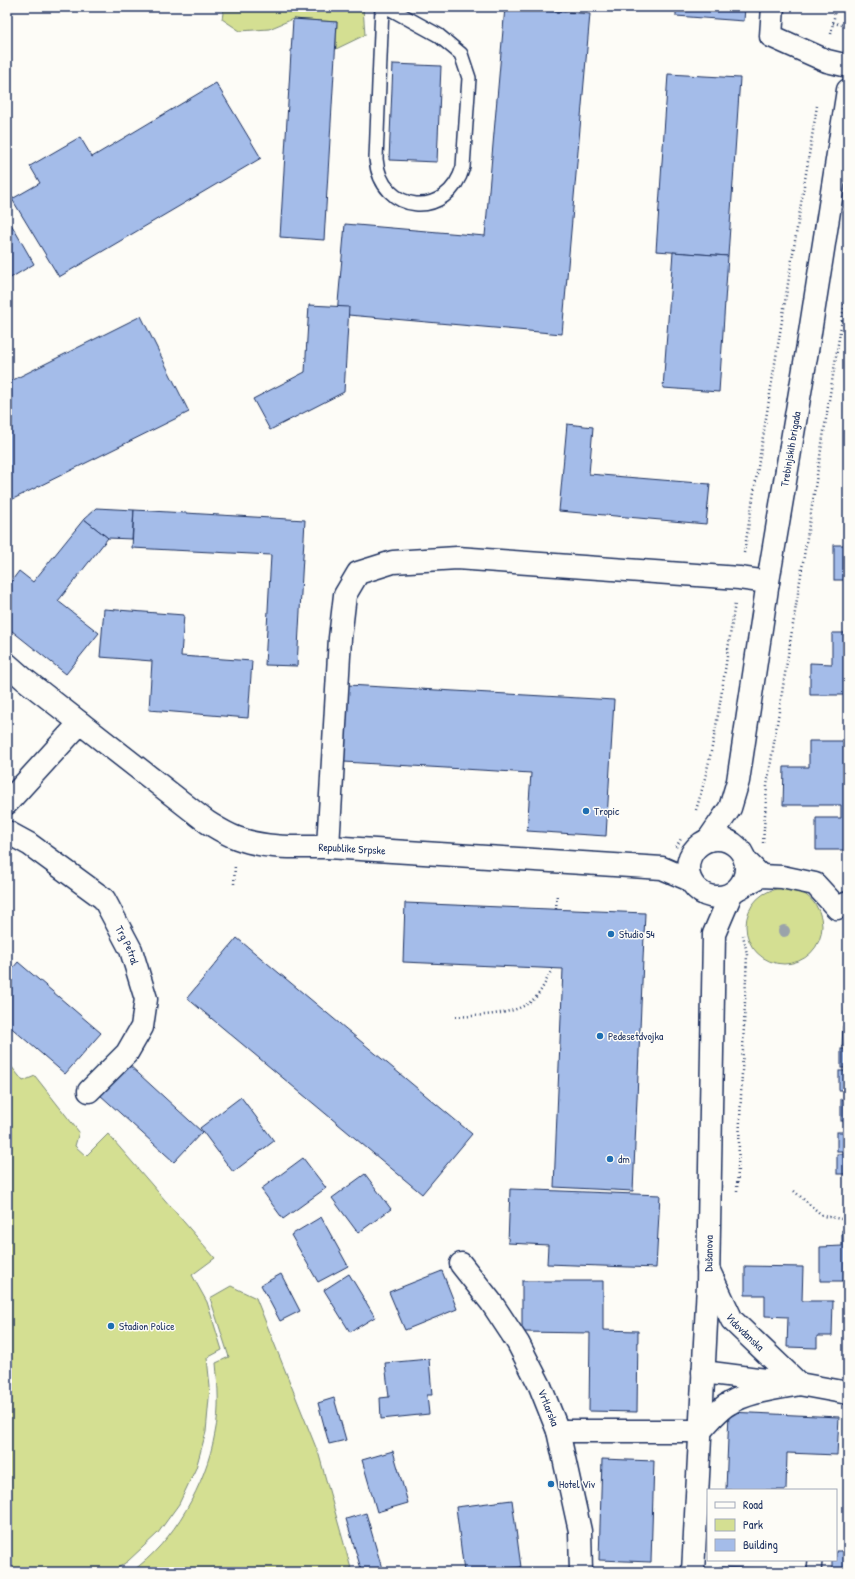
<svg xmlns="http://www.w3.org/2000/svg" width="855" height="1579" viewBox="0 0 855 1579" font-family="'Patrick Hand',sans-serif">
	<rect width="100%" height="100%" fill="#fdfcf7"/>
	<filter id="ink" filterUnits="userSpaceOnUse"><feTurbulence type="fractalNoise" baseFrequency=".025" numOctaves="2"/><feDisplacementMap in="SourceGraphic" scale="8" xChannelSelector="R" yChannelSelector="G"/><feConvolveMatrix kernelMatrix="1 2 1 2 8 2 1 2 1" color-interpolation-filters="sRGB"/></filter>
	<g filter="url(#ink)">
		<g fill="#d4df92" stroke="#788778">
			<path d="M224,7h139l2,28 -29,14 1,-27 -44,-3 -24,10 -29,2 -18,-12z"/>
			<circle cx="784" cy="926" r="38"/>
			<path d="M7,1061l16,20 12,-5 44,56 -4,14 11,10 22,-22 107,124 -23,17 15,27 15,48 -15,8 3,29 -4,45 -10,36 -17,36 -21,29 -30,28 -16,11h-105z"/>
			<path d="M231,1286l25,12 63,157 33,117h-221c43,-30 75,-88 84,-139 5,-23 3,-47 1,-70l13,-6 -19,-59z"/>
		</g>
		<g fill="#a4bce9" stroke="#1b2f5e">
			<path d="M505,7l85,7 -28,320 -225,-20 8,-90 140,12z"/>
			<path d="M676,7h69l-1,14 -68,-5z"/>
			<path d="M293,19l44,3 -13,218 -44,-3z"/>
			<path d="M393,64l48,2 -4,96 -48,-2z"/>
			<path d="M668,74l72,4 -12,178 -72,-5z"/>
			<path d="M216,83l45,75 -202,119 -47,-78 28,-16 -10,-17 50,-29 12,20z"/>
			<path d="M7,217l27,47 -27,16z"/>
			<path d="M673,252l55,4 -9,136 -56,-4z"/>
			<path d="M309,305l40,2 -5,85 -74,38 -17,-31 52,-27z"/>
			<path d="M141,316l48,96 -182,90v-119z"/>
			<path d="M567,424l26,3 -4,47 121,10 -4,40 -147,-13z"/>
			<path d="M96,508l38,2 -2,29 -24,-1 -24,-19z"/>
			<path d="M134,510l171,10 -8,146 -32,-1 6,-110 -139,-7z"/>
			<path d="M84,519l24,19 -50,63 41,32 -33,41 -59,-47v-40l12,-16 14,11z"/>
			<rect x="834" y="545" width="14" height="35"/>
			<path d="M104,609l80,6 -3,41 71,5 -4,57 -99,-8 3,-49 -52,-4z"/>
			<path d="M832,633h16v217h-32v-32h25v-13h-58l1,-38h25v-26h36l1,-46h-36v-32l22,1z"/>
			<path d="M348,685l266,15 -8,136 -79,-5 4,-58 -187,-11z"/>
			<path d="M405,903l240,10 -12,278 -79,-4 9,-218 -160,-7z"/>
			<path d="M237,938l235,196 -50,60 -235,-196z"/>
			<path d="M18,962l83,71 -36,41 -58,-50v-49z"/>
			<path d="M846,999h2v20l-4,-1z"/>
			<path d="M843,1026h5v20h-6z"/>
			<rect x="841" y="1049" width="7" height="19"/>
			<path d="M127,1063l75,69 -28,30 -75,-68z"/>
			<rect x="839" y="1071" width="9" height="19"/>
			<path d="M241,1097l33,44 -41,31 -33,-44z"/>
			<rect x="841" y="1099" width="7" height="22"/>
			<rect x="837" y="1132" width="11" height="19"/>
			<rect x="837" y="1154" width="11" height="20"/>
			<path d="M303,1158l23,30 -43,31 -22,-30z"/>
			<path d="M365,1174l26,35 -33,24 -26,-35z"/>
			<path d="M510,1189l150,6 -4,73 -109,-4 1,-19 -40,-2z"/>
			<path d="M321,1217l27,49 -30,16 -27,-47z"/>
			<path d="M842,1230h6v82h-1v-31h-27v-34l22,-1z"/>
			<path d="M745,1266l58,1 -1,34h31l-1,35h-15v12l-30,-1 1,-30 -23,-1v-21h-20z"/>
			<path d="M442,1271l15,38 -52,21 -16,-38z"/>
			<path d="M281,1274l19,37 -20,10 -19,-36z"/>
			<path d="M349,1274l26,43 -25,15 -26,-42z"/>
			<path d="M522,1281h81v49l35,1 -1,81 -48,-1 1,-78 -68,-1z"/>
			<path d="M429,1359l3,36h-5l2,19 -48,5 -1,-21 9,-1 -4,-34z"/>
			<path d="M334,1398l12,42 -17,4 -11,-41z"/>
			<path d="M729,1412l110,5 -2,38 -50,-2 -1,37h-60z"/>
			<path d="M393,1451l15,52 -31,9 -15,-52z"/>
			<path d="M602,1459l52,2 -3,101 -52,-2z"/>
			<path d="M512,1500l9,67 -36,5h-21l-8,-65z"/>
			<path d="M366,1513l17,59h-21l-16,-53z"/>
			<path d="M836,1551h12v21h-16v-12h4z"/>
			<path d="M719,1567l55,2v3h-56z"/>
		</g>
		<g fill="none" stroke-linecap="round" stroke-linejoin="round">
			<defs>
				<g id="service">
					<path d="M382,7l-6,152c5,56 72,61 87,8l6,-89 -8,-24 -23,-19 -51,-28"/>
					<path d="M814,1572l1,-12"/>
				</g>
				<g id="minor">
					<path d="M773,7l-2,29 56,25 21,5"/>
					<path id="s1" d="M7,664l17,15 183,143c10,6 19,12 30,16 29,11 61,9 91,9l334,21 28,12"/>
					<path d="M7,803l73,-80"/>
					<path id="s2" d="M7,832l22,12 75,55 27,51 15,49 -4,28 -15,26 -38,38"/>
					<path d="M328,847l12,-209 5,-43 13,-22 35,-11 64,-4 282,20 29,4"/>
					<path d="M746,861l15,15"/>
					<path d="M739,888l22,-12 21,1 33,7 22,24 11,-5"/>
					<path id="s3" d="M461,1264l30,38 27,41 22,43 18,45 22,100 1,41"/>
					<path id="s4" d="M708,1269l24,51 67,64"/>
					<path d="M703,1372l96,12 49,9"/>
					<path d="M558,1431h142c9,-9 18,-22 30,-28 20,-12 46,-14 69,-19"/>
				</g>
				<g id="tertiary">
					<circle cx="717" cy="868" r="29"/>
					<path id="s5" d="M708,840l22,-32 8,-27 30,-199 41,-243 39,-249"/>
					<path id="s6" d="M693,1572l15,-287 6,-351 17,-40"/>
				</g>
			</defs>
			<use href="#service" stroke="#1b2f5e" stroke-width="16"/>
			<use href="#minor" stroke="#1b2f5e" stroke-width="25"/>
			<use href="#tertiary" stroke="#1b2f5e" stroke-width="25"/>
			<g stroke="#1b2f5e" stroke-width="2.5" stroke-dasharray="1 3" stroke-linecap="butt">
				<path d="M833,23l15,3"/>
				<path d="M831,34l5,-27"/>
				<path d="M744,553l73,-447"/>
				<path d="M696,810c21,-67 28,-138 39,-207"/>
				<path d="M763,843l4,-57 81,-504"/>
				<path d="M676,847l6,-10"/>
				<path d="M234,884l1,-19"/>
				<path d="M556,909l1,-15"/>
				<path d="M456,1017c23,-2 61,-1 79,-19 8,-9 12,-19 17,-29"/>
				<path d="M737,1191l10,-237 -4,-19"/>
				<path d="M794,1191l29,25 25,4"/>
			</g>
			<use href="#service" stroke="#fdfcf7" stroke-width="13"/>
			<use href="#minor" stroke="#fdfcf7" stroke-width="22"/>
			<use href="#tertiary" stroke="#fdfcf7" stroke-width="22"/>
		</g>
		<circle fill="#9aa3aa" cx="784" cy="931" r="6"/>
	</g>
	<g fill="#1f6fb2" stroke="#fdfcf7" stroke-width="1.5">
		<circle cx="586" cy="811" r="4"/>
		<circle cx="611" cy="934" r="4"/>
		<circle cx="600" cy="1036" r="4"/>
		<circle cx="610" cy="1159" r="4"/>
		<circle cx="111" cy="1326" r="4"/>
		<circle cx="551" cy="1484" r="4"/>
	</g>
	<g text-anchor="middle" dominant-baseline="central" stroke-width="3" stroke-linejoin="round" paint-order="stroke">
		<g font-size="11" fill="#1b2f5e" stroke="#fdfcf7">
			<text stroke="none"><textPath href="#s5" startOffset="403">Trebinjskih brigada</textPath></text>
			<text stroke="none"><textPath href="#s1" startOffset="405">Republike Srpske</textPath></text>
			<text stroke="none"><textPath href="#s2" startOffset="170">Trg Petral</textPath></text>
			<text stroke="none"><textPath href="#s6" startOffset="319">Dušanova</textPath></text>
			<text stroke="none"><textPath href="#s4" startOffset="74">Vidovdanska</textPath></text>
			<text stroke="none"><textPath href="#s3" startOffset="169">Vrtlarska</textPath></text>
		</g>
		<g font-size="11" fill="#1b2f5e" stroke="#fdfcf7" text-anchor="start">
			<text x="594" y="811">Tropic</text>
			<text x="619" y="934">Studio 54</text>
			<text x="608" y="1036">Pedesetdvojka</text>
			<text x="618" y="1159">dm</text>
			<text x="119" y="1326">Stadion Police</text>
			<text x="559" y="1484">Hotel Viv</text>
		</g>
	</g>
	<rect width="855" height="1579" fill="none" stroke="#fdfcf7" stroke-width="24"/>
	<rect x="12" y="12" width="831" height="1555" fill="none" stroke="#1b2f5e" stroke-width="1.5" filter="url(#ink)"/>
	<rect x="707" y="1489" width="130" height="72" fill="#fdfcf7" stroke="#a3aaba"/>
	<rect x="715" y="1502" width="20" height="6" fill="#fdfcf7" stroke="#a3aaba"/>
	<text x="743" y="1509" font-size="12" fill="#1b2f5e">Road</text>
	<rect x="715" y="1519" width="20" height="12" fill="#d4df92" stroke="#a3aaba"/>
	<text x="743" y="1529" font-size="12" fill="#1b2f5e">Park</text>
	<rect x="715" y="1539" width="20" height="12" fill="#a4bce9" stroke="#a3aaba"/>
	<text x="743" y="1549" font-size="12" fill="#1b2f5e">Building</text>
</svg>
